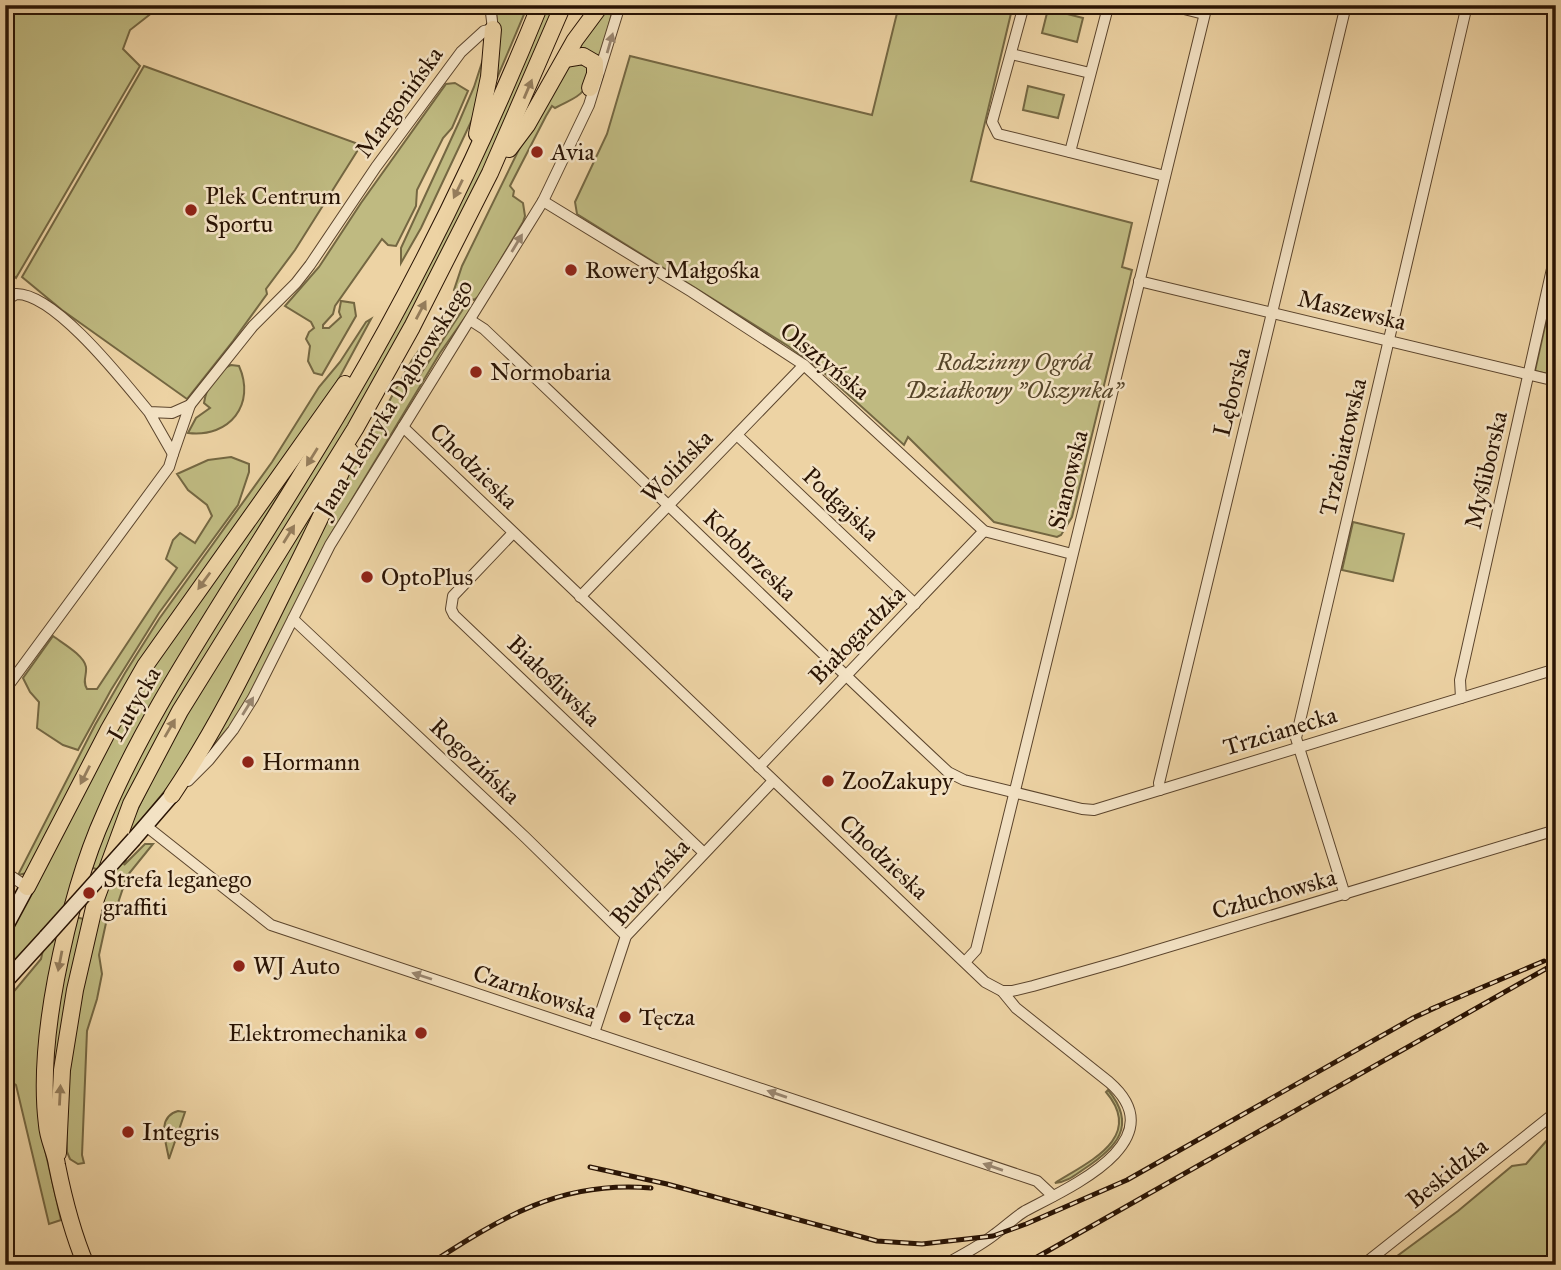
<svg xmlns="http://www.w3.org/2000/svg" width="1561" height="1270" viewBox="0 0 1561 1270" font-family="'IM FELL Great Primer',serif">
	<rect width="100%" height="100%" fill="#edd3a4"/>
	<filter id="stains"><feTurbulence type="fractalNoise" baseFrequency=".00286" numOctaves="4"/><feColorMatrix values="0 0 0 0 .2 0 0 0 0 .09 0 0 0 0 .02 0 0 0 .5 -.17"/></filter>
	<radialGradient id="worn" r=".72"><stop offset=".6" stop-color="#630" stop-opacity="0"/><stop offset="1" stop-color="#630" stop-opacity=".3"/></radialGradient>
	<g fill="#bfba81" stroke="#746742" stroke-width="2">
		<path d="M5,5h157l-32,25 -7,19 17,17 -124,212 -11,-11z"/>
		<path d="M495,5h33l-36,85 6,-60z"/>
		<path d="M546,5h10l-84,191 -101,193 -242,404 -30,77 -9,-3 11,-31 58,-120 154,-248z"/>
		<path d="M606,5h8l-12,48 -5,3 -20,-7z"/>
		<path d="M899,5h114l-42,176 161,42 -10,44 10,3 -60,247 -11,18 -4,2 -63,-15 -86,-85 -4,8 -82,-74 -34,-25 -211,-132 -2,-12 32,-68 23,-78 242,59z"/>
		<path d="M1048,9l35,9 -6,24 -35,-9z"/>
		<path d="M485,53l-8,56 -56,119 -20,35v-15l58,-126 15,-35z"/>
		<path d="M572,61l18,6c-5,31 -9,27 -35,41l-3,-2 -6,10 -36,70 4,5 -1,5 10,7 2,13 -2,6 -44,74 -5,4 -20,-10 8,-24 63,-129z"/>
		<path d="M144,66l217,79 -66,105 -29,39 1,5 -34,47 -46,58 -125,-89 -40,-33z"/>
		<path d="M455,83l13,8 -16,37 -9,10 -26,52 -1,16 -20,40 -8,-1 -6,-6 -47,67 -2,8 -10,11v3h6l12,-11 -2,-5 2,-11 13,2 2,13 -34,59 -8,-2 -6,-12 2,-15 -4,-7 3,-7 5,-4 -3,-6 -26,-16 34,-39 42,-64 85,-119z"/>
		<path d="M1028,86l36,9 -6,23 -35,-8z"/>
		<path d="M1556,289v87l-21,-5 18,-81z"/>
		<path d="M467,303l6,3 -33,47 -113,188 -73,146 -23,38 -22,26 142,-281 61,-110 12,-17 -4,18 -10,16 6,4z"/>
		<path d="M371,319l-41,76 -105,146 -198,332 -9,2 77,-150 30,-52 34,-54 113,-157 47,-75 21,-25 26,-40z"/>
		<path d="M231,365l8,1c17,38 -9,72 -51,67l8,-15 14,-10 -6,-5c2,-15 13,-33 27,-38z"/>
		<path d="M231,457l18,7v8l-11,33 -79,108 -48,77 -33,60 -15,-5 -26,-17 2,-26 -9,-10 -7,-14 30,-42c9,7 31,19 33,31 1,9 -4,14 1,22h10l80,-121 -11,-9 7,-19 7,-7 15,10 17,-27 -5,-11 -19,-15 -11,-16 31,-14z"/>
		<path d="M335,473l-101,208 -52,89 -40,49 -18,46 21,-21h8l-26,32 -12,36 -9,11 -7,32 3,19 -5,25 -10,32 -5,124 2,8 -6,1 -8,-5 -3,-7 -1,-30 5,-77 25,-123 32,-93 47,-97z"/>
		<path d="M288,480l-121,199 -101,225 -21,246 16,70 -12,4 -33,-139 -11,-8v-75l36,-43 7,-32 -43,47v-34l113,-216 39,-65 125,-176z"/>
		<path d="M1353,522l51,12 -11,47 -51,-11z"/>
		<path d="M75,917l9,2 -31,178 1,-68z"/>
		<path d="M1108,1090c30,36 8,58 -24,79 -9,6 -17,13 -29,14 33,-21 90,-45 51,-91z"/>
		<path d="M178,1111l7,1 -16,47c-3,-17 -13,-42 9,-48z"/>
		<path d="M1556,1130v135h-171l73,-54 54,-45 14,-2z"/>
	</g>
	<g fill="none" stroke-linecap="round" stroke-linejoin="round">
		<defs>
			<g id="street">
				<path d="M1024,5l-32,117 6,12 167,42"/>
				<path d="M1168,5l36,9"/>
				<path d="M1011,54l79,19"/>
				<path d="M1070,152l37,-141"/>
				<path d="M543,201l149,91 112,73 180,166 88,23"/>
				<path d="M1139,281l417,100"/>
				<path d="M5,301l11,-7c39,-1 108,88 133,118l23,1 18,-8 -17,49 -24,-42"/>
				<path d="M470,320l14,9c155,147 308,297 464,443l16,8 118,29 12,1 462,-141"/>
				<path d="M190,405l63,-79 43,-43 14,-18 66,-98 85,-115 23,-21 9,-2 -3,-24"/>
				<path d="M403,427l582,555 17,9 14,17 93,74c68,59 -41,106 -84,129 -10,6 -20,16 -30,23 -15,12 -33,21 -51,31"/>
				<path d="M737,435l178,169"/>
				<path d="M513,533l-60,63 -2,13 3,6 249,237"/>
				<path d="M580,597l224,-232"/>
				<path d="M293,619l233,219 100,98"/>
				<path d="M5,690l164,-223 4,-13"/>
				<path d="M1461,698l-1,-18 96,-429"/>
				<path d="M759,767l225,-236"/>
				<path d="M188,781l21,-21 24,-30 20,-32 77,-153 213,-344 46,-96 31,-100"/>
				<path d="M1160,790l-1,-7 187,-778"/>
				<path d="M146,826l125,99 766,256 16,15"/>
				<path d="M5,872l22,15"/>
				<path d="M1345,895l-49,-157 171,-733"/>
				<path d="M965,962l11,-12 231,-945"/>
				<path d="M1002,991h10l21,-5 88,-25 435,-131"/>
				<path d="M594,1033l32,-97 147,-155"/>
				<path d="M1363,1265l193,-153"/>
			</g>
			<g id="secondary">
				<path d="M134,839l38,-44"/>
				<path d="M5,928l22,-41"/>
				<path d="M5,982l41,-45"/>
			</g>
			<g id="primary">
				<path d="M565,59l18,-3 12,7v11l-5,14"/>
				<path d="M477,134l12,-57 4,-48"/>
				<path d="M509,149l18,-24 48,-85 26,-35"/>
				<path d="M172,795c43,-64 75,-129 109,-198 24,-48 49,-96 69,-146"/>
				<path d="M27,887l82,-158 36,-63 200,-282"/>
				<path d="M58,1153l4,-83 13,-80 21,-91 35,-95 49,-93 175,-282 57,-102 78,-154 73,-168"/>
				<path d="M86,1265c-14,-33 -22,-65 -29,-100 -2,-14 -9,-26 -10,-40 -6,-48 0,-98 9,-146 11,-57 25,-113 49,-166 32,-75 75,-144 118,-213 42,-67 84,-133 124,-201 74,-126 138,-258 193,-394"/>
			</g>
		</defs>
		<use href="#street" stroke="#5b442c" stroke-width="12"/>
		<use href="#secondary" stroke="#2a1404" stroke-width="17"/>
		<use href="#primary" stroke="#2a1404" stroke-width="18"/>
		<use href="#street" stroke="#f3e2c4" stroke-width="10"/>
		<use href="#secondary" stroke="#f3e2c4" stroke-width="14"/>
		<use href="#primary" stroke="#edd3a4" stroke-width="16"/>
		<defs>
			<g id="rail">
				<path d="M1431,1009l113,-48"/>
				<path d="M590,1167l77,17 210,57 45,3 71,-8 33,-12 101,-44 286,-162 26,-12"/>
				<path d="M428,1265c73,-47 132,-85 223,-77"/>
				<path d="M1023,1265l533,-302"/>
			</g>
		</defs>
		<use href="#rail" stroke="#2a1404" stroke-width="5"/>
		<use href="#rail" stroke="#f3e2c4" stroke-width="2.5" stroke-dasharray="8" stroke-linecap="butt"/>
		<defs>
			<path id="secondary-bridge" d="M46,937l88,-98"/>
		</defs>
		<use href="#secondary-bridge" stroke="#2a1404" stroke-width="17" stroke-linecap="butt"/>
		<use href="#secondary-bridge" stroke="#f3e2c4" stroke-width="14"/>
	</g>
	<defs><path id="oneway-solid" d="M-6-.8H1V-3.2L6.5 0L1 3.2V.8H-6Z" transform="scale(1.75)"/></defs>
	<g fill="#99856e">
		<use href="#oneway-solid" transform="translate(610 43) rotate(-74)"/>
		<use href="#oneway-solid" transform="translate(517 243) rotate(-59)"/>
		<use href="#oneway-solid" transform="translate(248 706) rotate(-58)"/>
		<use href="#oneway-solid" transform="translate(422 976) rotate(-162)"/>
		<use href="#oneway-solid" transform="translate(777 1094) rotate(-161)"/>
		<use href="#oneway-solid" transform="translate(993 1167) rotate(-161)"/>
	</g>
	<g fill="#957d5c">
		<use href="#oneway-solid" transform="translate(528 89) rotate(-67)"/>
		<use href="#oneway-solid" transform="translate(458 189) rotate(116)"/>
		<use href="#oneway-solid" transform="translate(421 310) rotate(-62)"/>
		<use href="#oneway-solid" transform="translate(312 457) rotate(122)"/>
		<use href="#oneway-solid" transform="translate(289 534) rotate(-58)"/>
		<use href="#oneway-solid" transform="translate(204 581) rotate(126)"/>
		<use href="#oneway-solid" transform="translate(170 728) rotate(-60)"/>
		<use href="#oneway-solid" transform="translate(85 775) rotate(117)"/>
		<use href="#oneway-solid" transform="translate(60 961) rotate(101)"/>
		<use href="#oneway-solid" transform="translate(60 1095) rotate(-87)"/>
	</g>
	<g fill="#8f2418" stroke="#f3e2c4" stroke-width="2.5">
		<circle cx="537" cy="152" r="7"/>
		<circle cx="191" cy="210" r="7"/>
		<circle cx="571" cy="270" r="7"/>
		<circle cx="476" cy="372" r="7"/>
		<circle cx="367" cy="577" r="7"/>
		<circle cx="248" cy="762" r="7"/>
		<circle cx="828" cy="781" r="7"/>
		<circle cx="89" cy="893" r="7"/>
		<circle cx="239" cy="966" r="7"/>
		<circle cx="625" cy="1017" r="7"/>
		<circle cx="421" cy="1033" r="7"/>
		<circle cx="128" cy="1132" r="7"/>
	</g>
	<g text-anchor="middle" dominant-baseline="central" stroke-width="5" stroke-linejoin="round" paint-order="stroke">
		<g font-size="24" fill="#2a1404" stroke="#f3e2c4">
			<text transform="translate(399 102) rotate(-54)">Margonińska</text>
			<text transform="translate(1352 310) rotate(13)">Maszewska</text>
			<text transform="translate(825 361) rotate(39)">Olsztyńska</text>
			<text transform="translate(1232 392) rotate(-76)">Lęborska</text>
			<text transform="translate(394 398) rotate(-58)">Jana Henryka Dąbrowskiego</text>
			<text transform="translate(1343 447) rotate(-77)">Trzebiatowska</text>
			<text transform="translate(474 466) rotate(44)">Chodzieska</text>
			<text transform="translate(677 466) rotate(-46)">Wolińska</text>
			<text transform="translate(1486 470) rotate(-77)">Myśliborska</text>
			<text transform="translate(1068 480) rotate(-76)">Sianowska</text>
			<text transform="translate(841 504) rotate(43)">Podgajska</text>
			<text transform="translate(750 555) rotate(44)">Kołobrzeska</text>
			<text transform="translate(857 635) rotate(-46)">Białogardzka</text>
			<text transform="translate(554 681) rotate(44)">Białośliwska</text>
			<text transform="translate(134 704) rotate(-60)">Lutycka</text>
			<text transform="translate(1280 731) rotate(-17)">Trzcianecka</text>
			<text transform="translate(475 761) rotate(43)">Rogozińska</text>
			<text transform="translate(884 857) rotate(43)">Chodzieska</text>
			<text transform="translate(650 882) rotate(-49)">Budzyńska</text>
			<text transform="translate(1274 894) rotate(-16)">Człuchowska</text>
			<text transform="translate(535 992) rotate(18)">Czarnkowska</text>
			<text transform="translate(1447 1173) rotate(-39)">Beskidzka</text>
		</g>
		<g font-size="24" fill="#2a1404" stroke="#f3e2c4" text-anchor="start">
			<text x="551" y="152">Avia</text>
			<text x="205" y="196">Plek Centrum<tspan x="205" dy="28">Sportu</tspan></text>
			<text x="585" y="270">Rowery Małgośka</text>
			<text x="490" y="372">Normobaria</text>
			<text x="381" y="577">OptoPlus</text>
			<text x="262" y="762">Hormann</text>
			<text x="842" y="781">ZooZakupy</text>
			<text x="103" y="879">Strefa leganego<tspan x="103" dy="28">graffiti</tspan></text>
			<text x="253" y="966">WJ Auto</text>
			<text x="639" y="1017">Tęcza</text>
			<text x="407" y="1033" text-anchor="end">Elektromechanika</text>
			<text x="142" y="1132">Integris</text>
		</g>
		<g font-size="24" font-style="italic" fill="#57462a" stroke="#f3e2c4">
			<text x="1014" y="362">Rodzinny Ogród<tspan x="1014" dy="28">Działkowy "Olszynka"</tspan></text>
		</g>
	</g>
	<rect width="1561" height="1270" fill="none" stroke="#edd3a4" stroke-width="28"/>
	<rect x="7" y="7" width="1547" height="1256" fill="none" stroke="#2a1404" stroke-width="3.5"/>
	<rect x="14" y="14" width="1533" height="1242" fill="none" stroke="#2a1404" stroke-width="2"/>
	<rect width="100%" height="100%" filter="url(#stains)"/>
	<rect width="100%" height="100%" fill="url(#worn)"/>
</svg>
